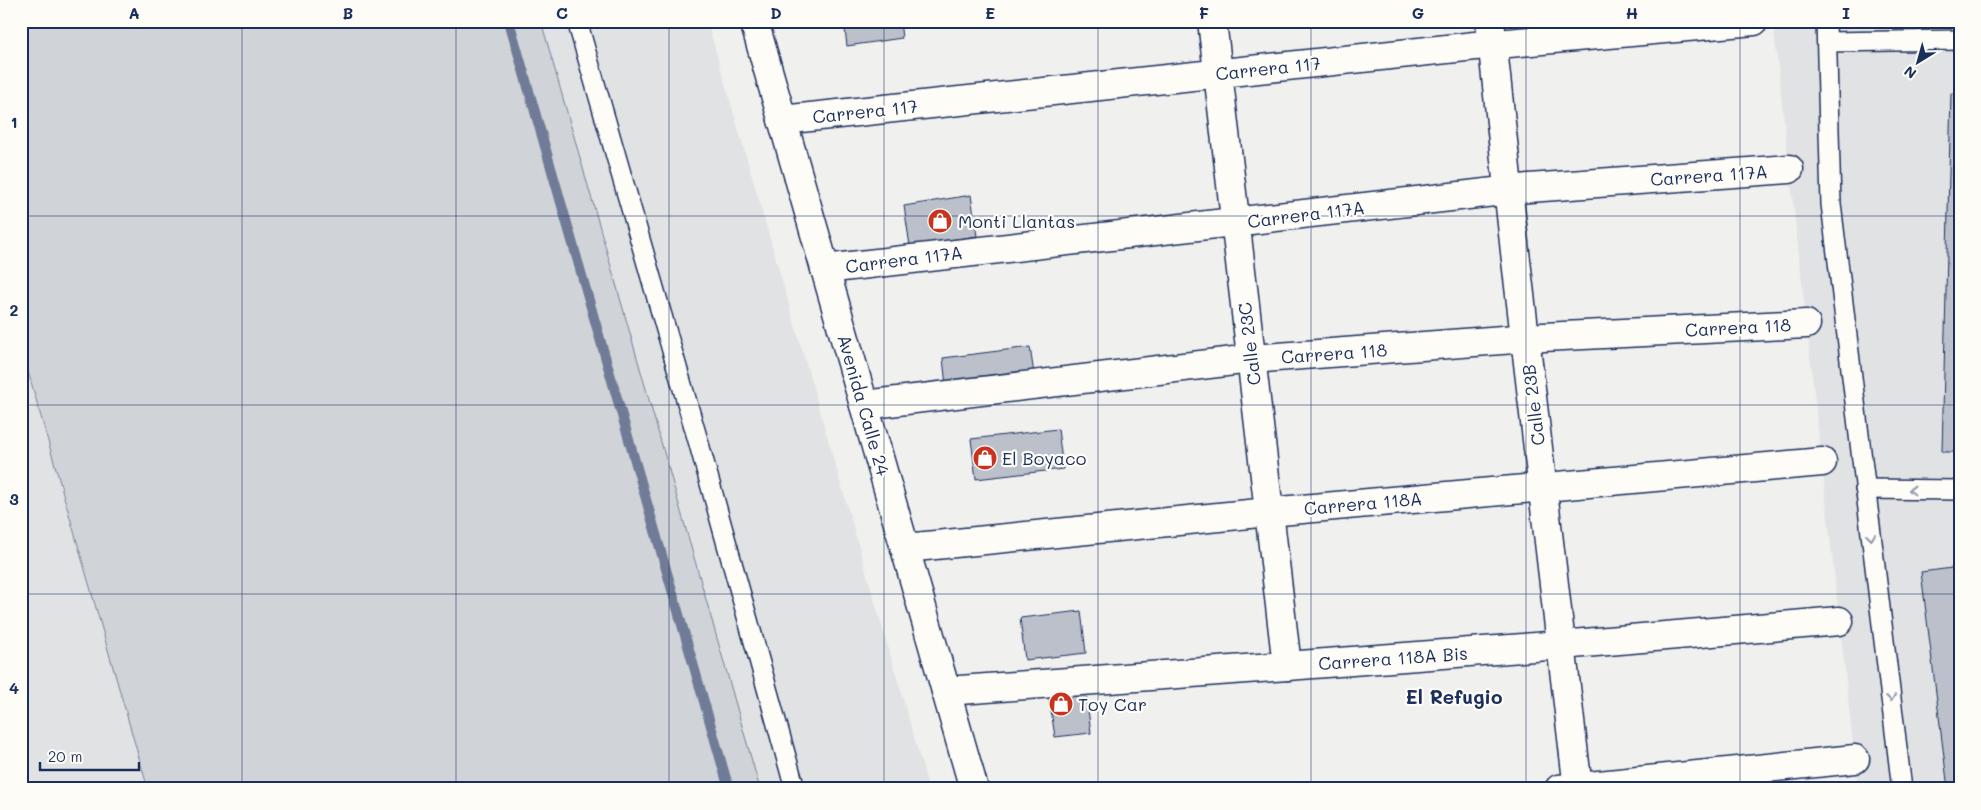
<svg xmlns="http://www.w3.org/2000/svg" width="1981" height="810" viewBox="0 0 1981 810" font-family="Mali,sans-serif">
	<rect width="100%" height="100%" fill="#f0f0ee"/>
	<filter id="ink" filterUnits="userSpaceOnUse"><feTurbulence type="fractalNoise" baseFrequency=".02" numOctaves="2"/><feDisplacementMap in="SourceGraphic" scale="10" xChannelSelector="R" yChannelSelector="G"/><feConvolveMatrix kernelMatrix="1 2 1 2 8 2 1 2 1" color-interpolation-filters="sRGB"/></filter>
	<g filter="url(#ink)">
		<g fill="#e0e2e3">
			<path d="M21,21h686l222,768h-908z"/>
			<path d="M1773,21h187v768h-102z"/>
		</g>
		<path fill="#d0d3d8" stroke="#76819b" d="M21,21h520l219,768h-612l-127,-442z"/>
		<g fill="none" stroke-linecap="round" stroke-linejoin="round">
			<path stroke="#6f7b97" stroke-width="10" d="M509,21l220,768"/>
		</g>
		<g fill="#bbc0ca" stroke="#1b2f5e">
			<path d="M844,21h56l2,17 -55,8z"/>
			<path d="M1951,93l9,1v358h-18z"/>
			<path d="M971,195l6,41 -67,10 -6,-40z"/>
			<path d="M1030,347l4,27 -88,12 -3,-28z"/>
			<path d="M1058,429l5,40 -87,10 -5,-40z"/>
			<path d="M1960,567v222h-12l-27,-217z"/>
			<path d="M1081,611l5,42 -61,7 -5,-42z"/>
			<path d="M1085,685l6,48 -36,4 -7,-47z"/>
		</g>
		<g fill="none" stroke-linecap="round" stroke-linejoin="round">
			<defs>
				<g id="service">
					<path d="M577,21l122,423 96,345"/>
					<path d="M1826,21l5,183 71,585"/>
					<path d="M1827,42l133,-2"/>
					<path d="M1865,489l95,1"/>
				</g>
				<path id="pedestrian" d="M1287,666l274,-21"/>
				<g id="minor">
					<path d="M782,120l693,-74 279,-25"/>
					<path d="M825,269l704,-81 260,-19"/>
					<path d="M864,405l387,-46 292,-22 263,-13"/>
					<path d="M905,548l364,-36 553,-50"/>
					<path d="M1561,645l278,-24"/>
					<path d="M946,691l341,-25 -75,-645"/>
					<path d="M1559,789l296,-30"/>
				</g>
				<path id="tertiary" d="M1490,21l25,231 63,537"/>
				<path id="secondary" d="M754,21l220,768"/>
			</defs>
			<use href="#service" stroke="#1b2f5e" stroke-width="22"/>
			<use href="#pedestrian" stroke="#1b2f5e" stroke-width="31"/>
			<use href="#minor" stroke="#1b2f5e" stroke-width="31"/>
			<use href="#tertiary" stroke="#1b2f5e" stroke-width="31"/>
			<use href="#secondary" stroke="#1b2f5e" stroke-width="31"/>
			<use href="#service" stroke="#fdfcf7" stroke-width="19"/>
			<use href="#pedestrian" stroke="#fdfcf7" stroke-width="28"/>
			<use href="#minor" stroke="#fdfcf7" stroke-width="28"/>
			<use href="#tertiary" stroke="#fdfcf7" stroke-width="28"/>
			<use href="#secondary" stroke="#fdfcf7" stroke-width="28"/>
		</g>
		<defs><path id="oneway-chevron" d="M-2-3.5L2.5 0L-2 3.5" fill="none" stroke-width="1.6" stroke-linecap="round" stroke-linejoin="round" transform="scale(1.25)"/></defs>
		<g stroke="#8c96aa">
			<use href="#oneway-chevron" transform="translate(1912 490) rotate(-179)"/>
			<use href="#oneway-chevron" transform="translate(1871 537) rotate(83)"/>
			<use href="#oneway-chevron" transform="translate(1891 698) rotate(83)"/>
		</g>
	</g>
	<path fill="none" stroke="#1b2f5e" stroke-width="1" stroke-opacity="0.55" d="M242,21v768M456,21v768M669,21v768M884,21v768M1098,21v768M1311,21v768M1526,21v768M1740,21v768M21,216h1939M21,405h1939M21,594h1939"/>
	<defs>
		<symbol id="shop-disc" viewBox="-11 -11 22 22"><circle r="9.5" fill="#c8321e" stroke="#fdfcf7"/><path d="M-5-2.5h2.3a2.7 3.5 0 0 1 5.4 0H5L5.5 6h-11ZM-1.5-2.5h3a1.5 2.3 0 0 0-3 0Z" fill="#fff"/></symbol>
	</defs>
	<g fill-rule="evenodd">
		<use href="#shop-disc" x="926" y="207" width="28" height="28"/>
		<use href="#shop-disc" x="971" y="444" width="28" height="28"/>
		<use href="#shop-disc" x="1047" y="690" width="28" height="28"/>
	</g>
	<g text-anchor="middle" dominant-baseline="central" stroke-width="4.5" stroke-linejoin="round" paint-order="stroke">
		<g font-size="18" fill="#1b2f5e" stroke="#fdfcf7">
			<text transform="translate(1268 68) rotate(-6)">Carrera 117</text>
			<text transform="translate(865 111) rotate(-6)">Carrera 117</text>
			<text transform="translate(1709 175) rotate(-4)">Carrera 117A</text>
			<text transform="translate(1306 214) rotate(-7)">Carrera 117A</text>
			<text transform="translate(904 259) rotate(-7)">Carrera 117A</text>
			<text transform="translate(1738 327) rotate(-3)">Carrera 118</text>
			<text transform="translate(1249 344) rotate(-97)">Calle 23C</text>
			<text transform="translate(1334 353) rotate(-4)">Carrera 118</text>
			<text transform="translate(864 405) rotate(74)">Avenida Calle 24</text>
			<text transform="translate(1533 405) rotate(-97)">Calle 23B</text>
			<text transform="translate(1363 503) rotate(-5)">Carrera 118A</text>
			<text transform="translate(1393 658) rotate(-4)">Carrera 118A Bis</text>
		</g>
		<g font-size="18" fill="#1b2f5e" stroke="#fdfcf7" text-anchor="start">
			<text x="958" y="221">Monti Llantas</text>
			<text x="1002" y="458">El Boyaco</text>
			<text x="1078" y="704">Toy Car</text>
		</g>
		<g font-size="19" font-weight="bold" fill="#1b2f5e" stroke="#fdfcf7">
			<text x="1454" y="696">El Refugio</text>
		</g>
	</g>
	<rect width="1981" height="810" fill="none" stroke="#fdfcf7" stroke-width="55"/>
	<g transform="translate(1918 62) rotate(217)" stroke="#fdfcf7" stroke-width="4" paint-order="stroke">
	<path d="M0-4L9 19L0 12L-9 19Z" fill="#1b2f5e"/>
	<text y="-8" font-size="14" font-weight="bold" text-anchor="middle" fill="#1b2f5e">N</text>
	</g>
	<path d="M40 762v8h99v-8" fill="none" stroke="#1b2f5e" stroke-width="2.5"/>
	<text x="48" y="762" font-size="15" fill="#1b2f5e" stroke="#fdfcf7" stroke-width="4" paint-order="stroke">20 m</text>
	<rect x="28" y="28" width="1926" height="754" fill="none" stroke="#1b2f5e" stroke-width="2"/>
	<g font-size="16" text-anchor="middle" font-weight="bold" fill="#1b2f5e">
		<text x="134" y="19">A</text>
		<text x="348" y="19">B</text>
		<text x="562" y="19">C</text>
		<text x="776" y="19">D</text>
		<text x="990" y="19">E</text>
		<text x="1204" y="19">F</text>
		<text x="1418" y="19">G</text>
		<text x="1632" y="19">H</text>
		<text x="1846" y="19">I</text>
		<text x="14" y="128">1</text>
		<text x="14" y="316">2</text>
		<text x="14" y="505">3</text>
		<text x="14" y="694">4</text>
	</g>
</svg>
